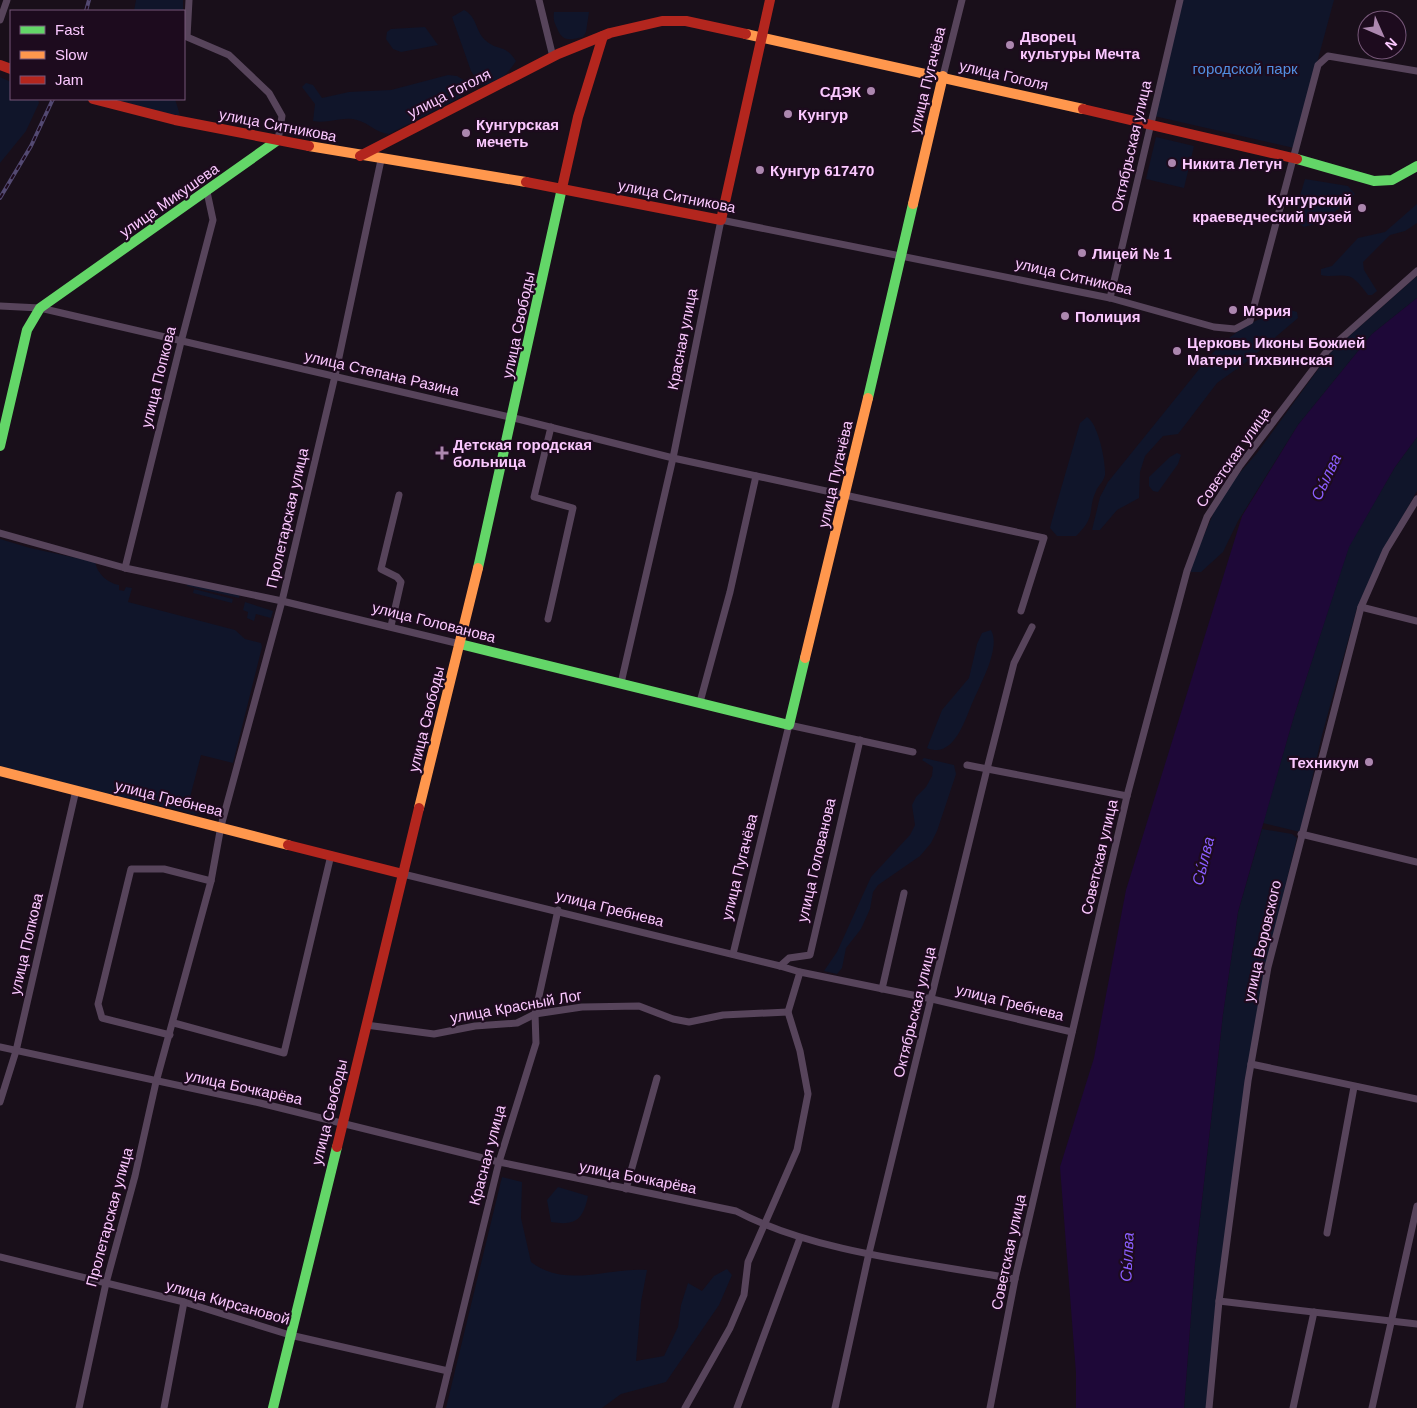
<svg xmlns="http://www.w3.org/2000/svg" width="1417" height="1408" viewBox="0 0 1417 1408" font-family="Arial,sans-serif">
	<rect width="100%" height="100%" fill="#190f1a"/>
	<g fill="#10152a">
		<path d="M136,0h47v11h-49z"/>
		<path d="M1182,0h152l-40,148 -140,-32z"/>
		<path d="M464,10c13,7 11,19 20,29 13,13 21,4 32,22 -9,14 -19,24 -36,24l-9,-14 -19,-54z"/>
		<path d="M554,12h35l-3,20 -3,5c-13,3 -21,5 -26,-9 -3,-6 -4,-9 -3,-16z"/>
		<path d="M425,27l13,18 -37,7 -8,-3 -7,-10 1,-7 4,-3z"/>
		<path d="M1397,29l10,2 -5,20 -6,-1z"/>
		<path d="M448,75l9,1 8,5 1,7 -5,9 -72,37c-13,-1 -20,-11 -32,-14 -14,-4 -29,4 -44,1l2,-17 -13,-17 4,-4 7,2 9,13 27,-6 42,-2z"/>
		<path d="M0,77l11,5v17h27l1,4 -13,28 -26,32z"/>
		<path d="M89,99h86l5,16h-6z"/>
		<path d="M1156,137l38,9 -10,42 -38,-9z"/>
		<path d="M1305,179l43,7 7,8 -32,28 -19,5 -6,-4v-20z"/>
		<path d="M1417,204v19l-12,8 -15,4 -27,27 1,8 13,21 -5,4h-4c-4,-5 -8,-11 -13,-15 -7,-8 -24,-2 -34,-5v-6l11,-3 26,-28 27,-6z"/>
		<path d="M1417,276v22l-45,36 -74,91 -60,96 -15,31 -22,20h-10l1,-9 22,-51 17,-29 26,-30 73,-100z"/>
		<path d="M1290,310l7,2 1,6 -53,45 -28,20 -39,51 -15,2 -18,20 -5,16 -1,26 -22,12 -17,20h-8l8,-33 8,-15 101,-125c11,-13 38,-35 55,-39 10,-2 17,-3 26,-8z"/>
		<path d="M1087,417c11,6 19,45 18,58 -1,6 -7,11 -9,16 -9,20 1,25 -20,45h-19l-7,-8 2,-8 28,-97z"/>
		<path d="M1417,437v54l-36,64 -24,53 -35,127 -22,97 -37,-9 31,-107 55,-170 46,-79z"/>
		<path d="M1177,453l4,2 -3,9 -20,28 -5,-1 -4,-5v-9l21,-20z"/>
		<path d="M0,539l30,9 65,14c2,11 12,21 24,23v5l5,1 2,-4 6,1 -4,14 107,28 10,9 16,4 1,4 -29,116 -32,-8 -13,50 13,4 -2,4 -5,1 -194,-46z"/>
		<path d="M188,582l52,12 -1,4 -52,-12z"/>
		<path d="M194,589l39,10 -1,4 -39,-10z"/>
		<path d="M245,602l28,9 -2,7 -15,-4 -2,7 -7,-3 1,-6 -5,-2z"/>
		<path d="M991,630c10,17 -10,53 -17,69 -8,17 -19,61 -47,49l15,-38 27,-32 8,-34 5,-11z"/>
		<path d="M924,758l30,7 2,9 -19,57 -6,12 -11,13 -42,29 -5,7 -3,17 -9,20 -15,19 -4,20 -5,6 -13,-3 13,-19 34,-75 39,-42 5,-10 -3,-20 4,-8 10,-10 6,-11 1,-9 -11,-7z"/>
		<path d="M1262,829l30,5 5,4 -19,79 -28,142 -44,349h-22l11,-146 28,-248 15,-102z"/>
		<path d="M502,1177l20,5 -1,36 10,44c36,27 77,5 116,8l-6,32 -5,59 28,-5 14,-29 3,-22 7,-22 14,8 12,-15 13,-7 5,6 -13,30 -53,77 -45,12 -19,14h-156z"/>
		<path d="M558,1187l30,9c-5,24 -13,30 -37,26l-4,-22z"/>
	</g>
	<path fill="#1e0838" d="M1417,298v139l-22,30 -46,80 -55,169 -56,196 -15,102 -28,248 -11,146h-108v-35l-16,-206 34,-109 32,-168 116,-374 56,-91 74,-91z"/>
	<g fill="none" stroke-linecap="round" stroke-linejoin="round">
		<g stroke="#57445b" stroke-width="7">
			<path d="M189,0l-2,37 42,18 40,38 13,23 -4,24"/>
			<path d="M539,0l14,57"/>
			<path d="M0,20l7,-20"/>
			<path d="M943,76l19,-76"/>
			<path d="M1110,298l70,-298"/>
			<path d="M0,306l40,2 474,110 159,40 371,80 -23,73"/>
			<path d="M0,533l125,35 157,33 178,43"/>
			<path d="M125,568l56,-226 32,-122 -6,-28"/>
			<path d="M1361,607l56,14"/>
			<path d="M548,619l25,-111 -39,-11 17,-70"/>
			<path d="M391,626l10,-44 -4,-5 -16,-8 18,-74"/>
			<path d="M621,683l52,-225 48,-238 389,78 104,29 21,2 15,-8 68,-256 10,-9 89,15"/>
			<path d="M700,702l30,-110 26,-116"/>
			<path d="M967,765l160,31"/>
			<path d="M1301,834l116,28"/>
			<path d="M403,874l377,92 20,6 132,27 140,33"/>
			<path d="M733,954l56,-229 124,27"/>
			<path d="M780,966l9,-8 21,-3 50,-215"/>
			<path d="M882,989l22,-96"/>
			<path d="M174,1023l110,30 47,-198"/>
			<path d="M366,1025l68,9 41,-8 42,-3 18,-9 47,-7 57,-1 34,13 16,3 34,-7 65,-3"/>
			<path d="M170,1035l-68,-17 -4,-14 33,-135h33l47,12"/>
			<path d="M0,1047l260,56 239,59 237,49c79,42 191,52 279,68"/>
			<path d="M1251,1064l166,35"/>
			<path d="M0,1102l16,-51 60,-261"/>
			<path d="M626,1189l31,-111"/>
			<path d="M1327,1233l27,-146"/>
			<path d="M0,1257l184,45 106,33 158,36"/>
			<path d="M1219,1301l198,23"/>
			<path d="M79,1408l27,-125 29,-107 21,-94 55,-201 10,-55 61,-225 53,-225 46,-216"/>
			<path d="M164,1408l20,-106"/>
			<path d="M439,1408l60,-246 37,-119 -1,-29 23,-104"/>
			<path d="M685,1408l45,-80 14,-33 4,-33 49,-112 11,-56 -8,-43 -12,-39 12,-40"/>
			<path d="M737,1408l63,-170"/>
			<path d="M835,1408l34,-155 118,-484 27,-106 18,-36"/>
			<path d="M990,1408l25,-129 112,-483 60,-225 20,-54 32,-50 88,-116 90,-80"/>
			<path d="M1209,1408l10,-107 29,-220 20,-114 93,-360 25,-57 31,-51"/>
			<path d="M1293,1408l21,-96"/>
			<path d="M1372,1408l45,-202"/>
		</g>
		<g stroke="#63d668" stroke-width="10">
			<path d="M1297,159l77,22 18,-1 25,-14"/>
			<path d="M868,398l45,-194"/>
			<path d="M0,446l27,-116 13,-22 238,-168"/>
			<path d="M478,568l84,-380"/>
			<path d="M460,644l329,81 16,-67"/>
			<path d="M273,1408l64,-261"/>
		</g>
		<g stroke="#ff974d" stroke-width="10">
			<path d="M746,34l337,75"/>
			<path d="M309,146l217,36"/>
			<path d="M913,204l30,-128"/>
			<path d="M805,658l63,-260"/>
			<path d="M0,771l288,74"/>
			<path d="M419,808l59,-240"/>
		</g>
		<g stroke="#b3261e" stroke-width="10">
			<path d="M0,65l11,4"/>
			<path d="M93,99l82,21 134,26"/>
			<path d="M1083,109l214,50"/>
			<path d="M360,156l198,-102 52,-21 52,-12h24l60,13"/>
			<path d="M526,182l195,38 49,-220"/>
			<path d="M562,188l16,-71 25,-81"/>
			<path d="M288,845l115,29"/>
			<path d="M337,1147l82,-339"/>
		</g>
		<defs>
			<g id="rail">
				<path d="M86,11l3,-11"/>
				<path d="M0,198l31,-52 22,-47"/>
			</g>
		</defs>
		<use href="#rail" stroke="#534972" stroke-width="4"/>
		<use href="#rail" stroke="#1d0b1e" stroke-width="2" stroke-dasharray="5.5" stroke-linecap="butt"/>
	</g>
	<g fill="#ac87af" stroke="#1d0b1e" stroke-width="2">
		<circle cx="1010" cy="45" r="5"/>
		<circle cx="871" cy="91" r="5"/>
		<circle cx="788" cy="114" r="5"/>
		<circle cx="466" cy="133" r="5"/>
		<circle cx="1172" cy="163" r="5"/>
		<circle cx="760" cy="170" r="5"/>
		<circle cx="1362" cy="208" r="5"/>
		<circle cx="1082" cy="253" r="5"/>
		<circle cx="1233" cy="310" r="5"/>
		<circle cx="1065" cy="316" r="5"/>
		<circle cx="1177" cy="351" r="5"/>
		<path d="M439.5 445.5h5v5h5v5h-5v5h-5v-5h-5v-5h5z"/>
		<circle cx="1369" cy="762" r="5"/>
	</g>
	<g text-anchor="middle" dominant-baseline="central" stroke-width="4.5" stroke-linejoin="round" paint-order="stroke">
		<g font-size="15" font-weight="bold" fill="#fbc8ff" stroke="#1d0b1e" text-anchor="start">
			<text x="1020" y="36">Дворец<tspan x="1020" dy="17">культуры Мечта</tspan></text>
			<text x="861" y="91" text-anchor="end">СДЭК</text>
			<text x="798" y="114">Кунгур</text>
			<text x="476" y="124">Кунгурская<tspan x="476" dy="17">мечеть</tspan></text>
			<text x="1182" y="163">Никита Летун</text>
			<text x="770" y="170">Кунгур 617470</text>
			<text x="1352" y="199" text-anchor="end">Кунгурский<tspan x="1352" dy="17">краеведческий музей</tspan></text>
			<text x="1092" y="253">Лицей № 1</text>
			<text x="1243" y="310">Мэрия</text>
			<text x="1075" y="316">Полиция</text>
			<text x="1187" y="342">Церковь Иконы Божией<tspan x="1187" dy="17">Матери Тихвинская</tspan></text>
			<text x="453" y="444">Детская городская<tspan x="453" dy="17">больница</tspan></text>
			<text x="1359" y="762" text-anchor="end">Техникум</text>
		</g>
		<g font-size="15" fill="#5290e1" stroke="#1d0b1e">
			<text x="1245" y="68">городской парк</text>
		</g>
		<g font-size="15" fill="#fbc8ff" stroke="#1d0b1e">
			<text transform="translate(1004 75) rotate(13)">улица Гоголя</text>
			<text transform="translate(927 80) rotate(-76)">улица Пугачёва</text>
			<text transform="translate(449 93) rotate(-27)">улица Гоголя</text>
			<text transform="translate(278 125) rotate(11)">улица Ситникова</text>
			<text transform="translate(1131 146) rotate(-77)">Октябрьская улица</text>
			<text transform="translate(677 196) rotate(11)">улица Ситникова</text>
			<text transform="translate(169 200) rotate(-35)">улица Микушева</text>
			<text transform="translate(1074 276) rotate(13)">улица Ситникова</text>
			<text transform="translate(518 325) rotate(-78)">улица Свободы</text>
			<text transform="translate(682 339) rotate(-79)">Красная улица</text>
			<text transform="translate(382 373) rotate(13)">улица Степана Разина</text>
			<text transform="translate(158 377) rotate(-76)">улица Попкова</text>
			<text transform="translate(1233 457) rotate(-55)">Советская улица</text>
			<text transform="translate(835 474) rotate(-77)">улица Пугачёва</text>
			<text transform="translate(287 518) rotate(-77)">Пролетарская улица</text>
			<text transform="translate(434 622) rotate(14)">улица Голованова</text>
			<text transform="translate(426 719) rotate(-76)">улица Свободы</text>
			<text transform="translate(169 798) rotate(14)">улица Гребнева</text>
			<text transform="translate(1099 857) rotate(-77)">Советская улица</text>
			<text transform="translate(816 860) rotate(-77)">улица Голованова</text>
			<text transform="translate(739 867) rotate(-76)">улица Пугачёва</text>
			<text transform="translate(610 908) rotate(14)">улица Гребнева</text>
			<text transform="translate(1262 941) rotate(-77)">улица Воровского</text>
			<text transform="translate(26 944) rotate(-77)">улица Попкова</text>
			<text transform="translate(1010 1002) rotate(14)">улица Гребнева</text>
			<text transform="translate(516 1006) rotate(-10)">улица Красный Лог</text>
			<text transform="translate(914 1012) rotate(-76)">Октябрьская улица</text>
			<text transform="translate(244 1087) rotate(12)">улица Бочкарёва</text>
			<text transform="translate(329 1112) rotate(-76)">улица Свободы</text>
			<text transform="translate(487 1155) rotate(-75)">Красная улица</text>
			<text transform="translate(638 1177) rotate(11)">улица Бочкарёва</text>
			<text transform="translate(109 1217) rotate(-75)">Пролетарская улица</text>
			<text transform="translate(1008 1252) rotate(-78)">Советская улица</text>
			<text transform="translate(228 1302) rotate(16)">улица Кирсановой</text>
		</g>
		<g font-size="16" font-style="italic" fill="#8b5eff" stroke="#1d0b1e">
			<text transform="translate(1326 477) rotate(-64)">Сы́лва</text>
			<text transform="translate(1203 861) rotate(-76)">Сы́лва</text>
			<text transform="translate(1127 1257) rotate(-87)">Сы́лва</text>
		</g>
	</g>
	<rect x="10" y="10" width="175" height="90" fill="#1d0b1e" stroke="#765778"/>
	<rect x="20" y="26" width="25" height="8" fill="#63d668" stroke="#765778"/>
	<text x="55" y="35" font-size="15" fill="#fbc8ff">Fast</text>
	<rect x="20" y="51" width="25" height="8" fill="#ff974d" stroke="#765778"/>
	<text x="55" y="60" font-size="15" fill="#fbc8ff">Slow</text>
	<rect x="20" y="76" width="25" height="8" fill="#b3261e" stroke="#765778"/>
	<text x="55" y="85" font-size="15" fill="#fbc8ff">Jam</text>
	<g transform="translate(1382 35) rotate(135)"><circle r="24" fill="#1d0b1e" stroke="#765778"/>
	<path d="M0-4L9 19L0 12L-9 19Z" fill="#ac87af"/>
	<text y="-8" font-size="14" font-weight="bold" text-anchor="middle" fill="#fbc8ff">N</text>
	</g>
</svg>
